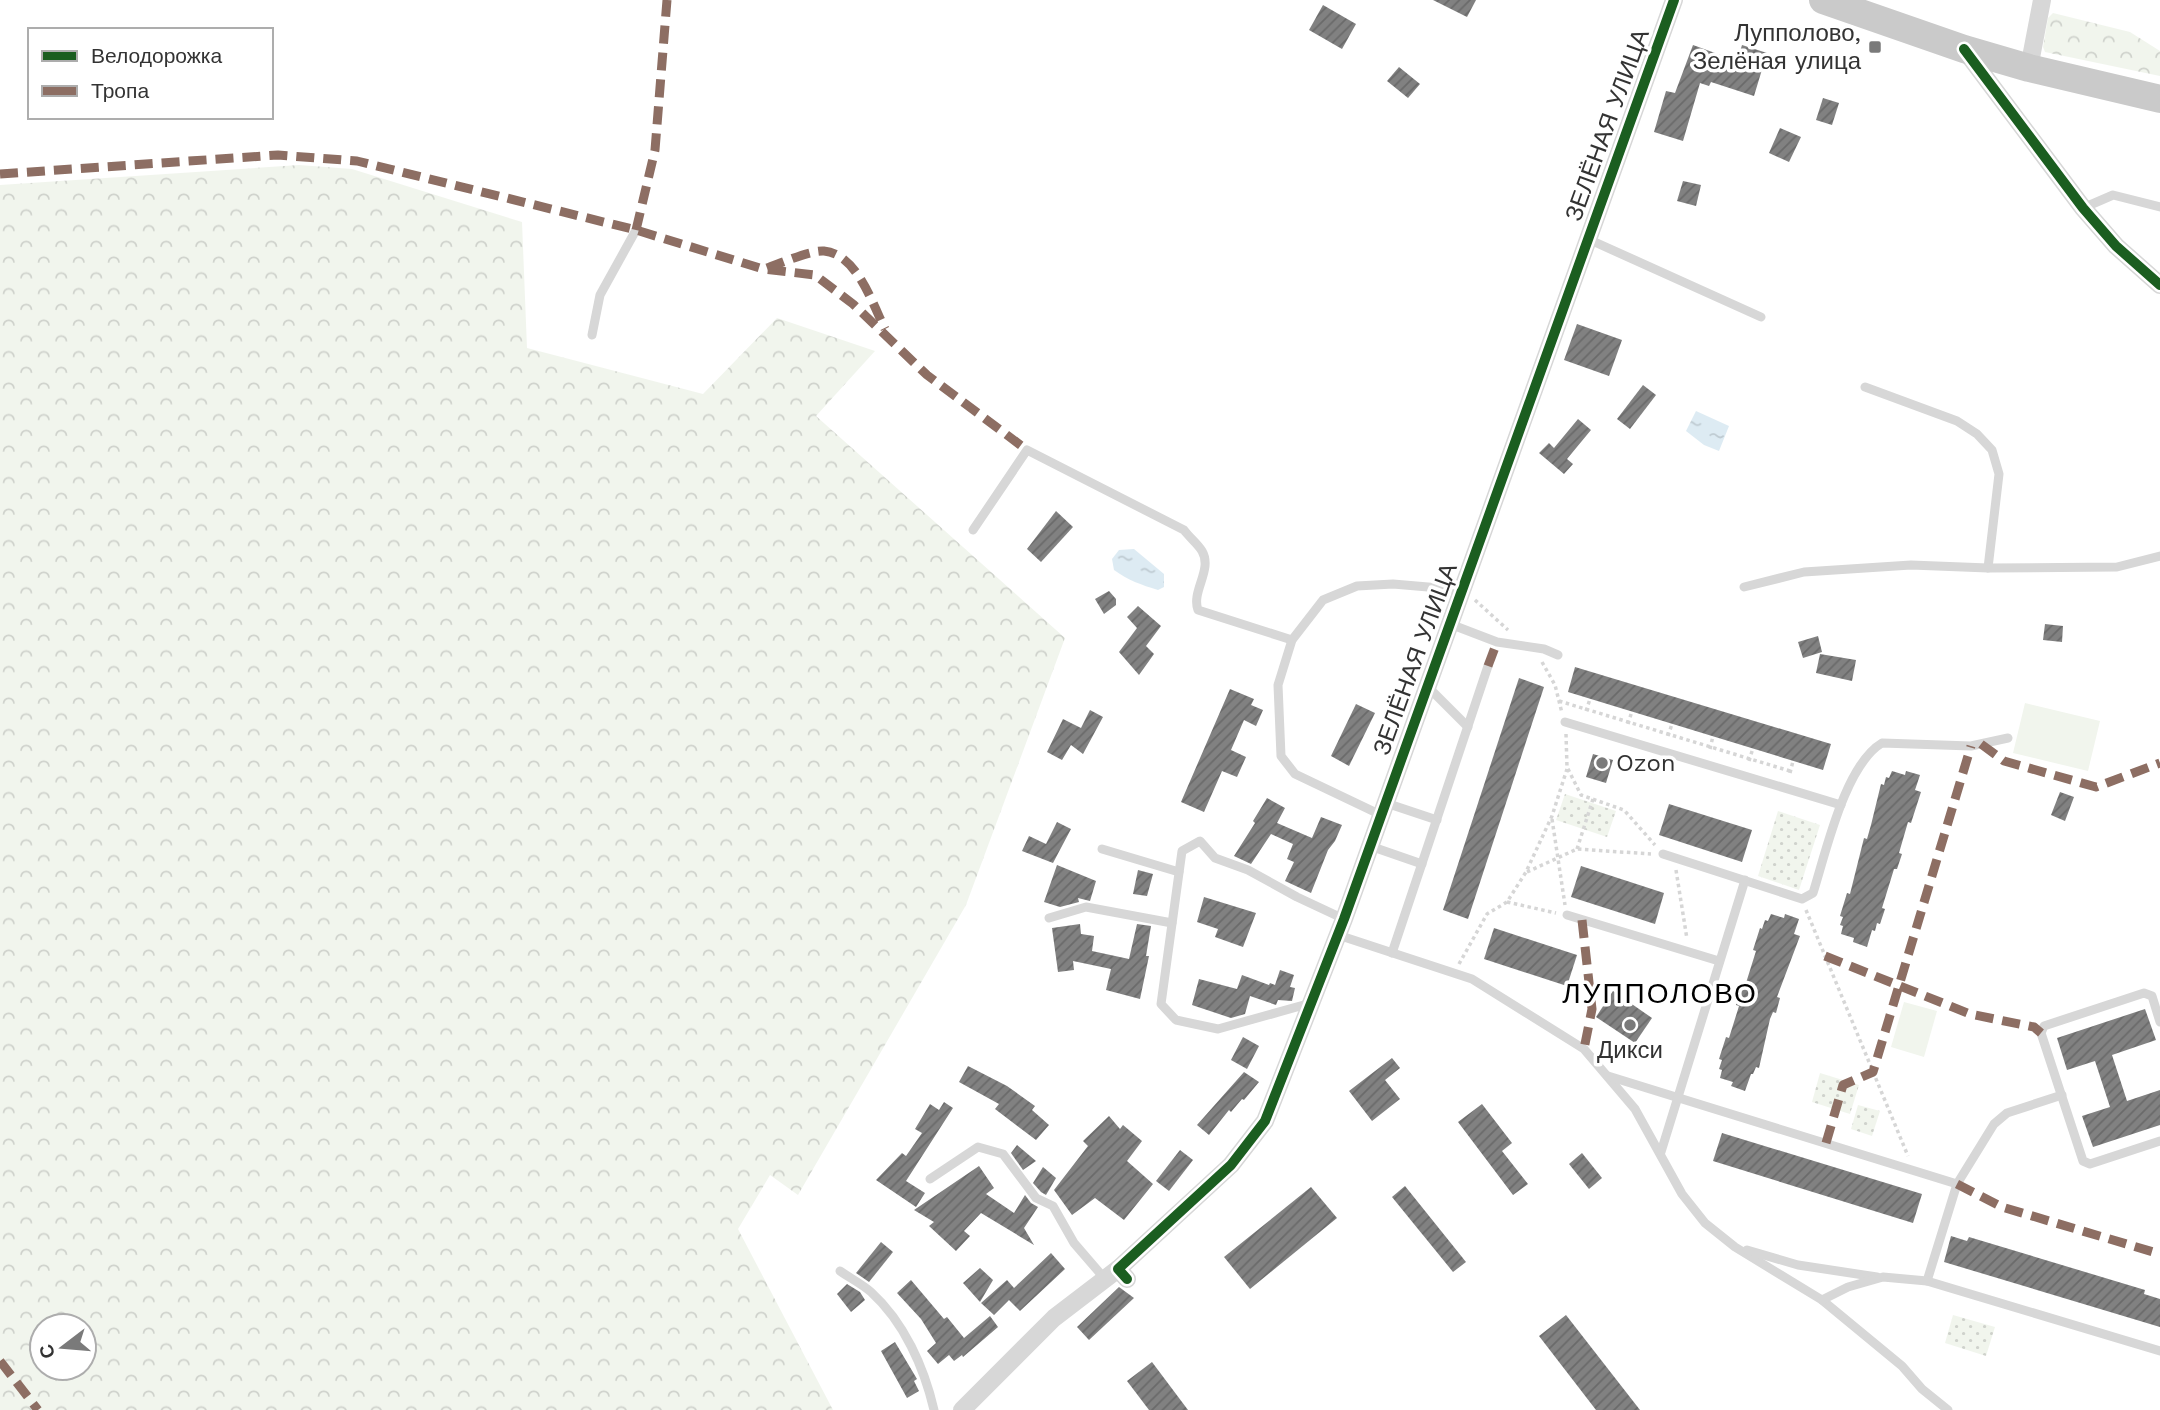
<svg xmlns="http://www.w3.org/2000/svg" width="2160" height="1410" viewBox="0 0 2160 1410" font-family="'Work Sans',sans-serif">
	<defs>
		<pattern id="green-dots" width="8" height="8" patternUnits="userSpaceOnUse" patternTransform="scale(1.75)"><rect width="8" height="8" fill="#f1f5ed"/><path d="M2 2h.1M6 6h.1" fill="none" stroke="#cfd2cc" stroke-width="1.8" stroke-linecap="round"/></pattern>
		<pattern id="forest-crowns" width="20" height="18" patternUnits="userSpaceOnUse" patternTransform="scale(1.75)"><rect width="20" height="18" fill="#f1f5ed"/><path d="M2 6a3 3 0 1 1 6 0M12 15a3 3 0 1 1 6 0" fill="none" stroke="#cfd2cc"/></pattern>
		<pattern id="water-ripples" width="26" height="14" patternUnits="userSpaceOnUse" patternTransform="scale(1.75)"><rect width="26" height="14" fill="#ddebf3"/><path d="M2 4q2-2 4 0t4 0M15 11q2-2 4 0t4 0" fill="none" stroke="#becad1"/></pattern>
		<pattern id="building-hatch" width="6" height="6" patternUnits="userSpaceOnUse" patternTransform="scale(1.75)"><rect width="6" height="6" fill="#818181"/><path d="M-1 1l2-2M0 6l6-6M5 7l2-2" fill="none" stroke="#6a6a6a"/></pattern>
	</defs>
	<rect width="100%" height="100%" fill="#fff"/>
	<g fill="url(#green-dots)">
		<path d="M1565,794l51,17 -9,26 -51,-17z"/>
		<path d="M1778,811l42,14 -21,65 -41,-14z"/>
		<path d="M1820,1073l39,12 -9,29 -38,-12z"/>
		<path d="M1858,1105l22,6 -8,25 -21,-7z"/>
		<path d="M1953,1315l42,12 -9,29 -41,-13z"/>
	</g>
	<g fill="url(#forest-crowns)" fill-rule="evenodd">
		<path d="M2053,13l77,19 30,19v25l-115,-24 -2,-5 5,-29z"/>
		<path d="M299,165l53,4 170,53 5,126 176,46 74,-76 98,33 -59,65 249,222 -99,267 -168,290 -28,-20 -32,54 95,181h-833v-1225zM42,1326h42v42h-42z"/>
	</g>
	<g fill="#f1f5ed">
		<path d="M2025,703l75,18 -12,50 -75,-18z"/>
		<path d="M1904,1002l33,9 -13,46 -33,-10z"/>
	</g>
	<g fill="url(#water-ripples)">
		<path d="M1696,411l33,15 -10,25 -15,-6 -18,-14z"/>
		<path d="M1134,549l30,25v13l-6,3c-17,-5 -30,-10 -44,-20l-2,-11 7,-9z"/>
	</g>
	<g fill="url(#building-hatch)">
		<path d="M1433,0h43l-9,17z"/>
		<path d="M1323,5l33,19 -14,25 -33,-19z"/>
		<path d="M1693,45l44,16 5,-16 25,8 -13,43 -43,-14 -2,4 -9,-3 -17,58 -29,-9 12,-41 9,2z"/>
		<path d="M1399,67l21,17 -12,14 -21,-17z"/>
		<path d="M1823,98l16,5 -7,22 -16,-5z"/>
		<path d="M1780,128l21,9 -12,25 -20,-9z"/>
		<path d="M1683,181l18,4 -5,21 -19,-5z"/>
		<path d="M1577,324l45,16 -13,36 -45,-16z"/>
		<path d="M1643,385l13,10 -26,34 -13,-10z"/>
		<path d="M1578,419l13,11 -24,29 6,5 -9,10 -25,-21 10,-10 5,5z"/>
		<path d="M1056,511l17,16 -32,35 -14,-13z"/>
		<path d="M1109,591l7,8v6l-12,9 -9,-15z"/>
		<path d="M1138,606l23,20 -15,20 8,8 -15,21 -20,-23 18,-24 -10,-11z"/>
		<path d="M2045,624l18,2 -1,16 -19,-2z"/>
		<path d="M1818,636l4,16 -19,6 -5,-16z"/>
		<path d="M1820,654l36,6 -4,21 -36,-8z"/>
		<path d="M1575,667l256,77 -8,26 -255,-78z"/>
		<path d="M1519,678l25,9 -76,232 -25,-9z"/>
		<path d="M1230,689l24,10 -3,6 12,5 -7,16 -12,-6 -13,30 15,7 -9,20 -15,-6 -18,41 -23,-10z"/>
		<path d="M1356,704l19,9 -26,53 -18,-10z"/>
		<path d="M1090,710l13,7 -20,37 -12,-9 -9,15 -15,-8 16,-33 18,9z"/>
		<path d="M1593,754l20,6 -7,23 -20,-6z"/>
		<path d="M1892,771l13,4 1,-4 14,4 -5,15 6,2 -10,31 -3,-1 -9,31 3,1 -5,15h-3l-12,39 3,1 -5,15 -3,-1 -2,8 -3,-1 -5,17 -14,-5 1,-4 -13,-4 2,-8 -3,-1 3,-8 -3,-1 7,-23 3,1 14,-56 3,1 4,-14 10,-41 3,1 2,-8 3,1z"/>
		<path d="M2060,792l14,5 -9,24 -14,-6z"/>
		<path d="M1267,798l18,10 -8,15 35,15 9,-21 21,8 -7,16 -7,9 -17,43 -26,-12 9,-19 -7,-3 6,-15 -22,-10 -20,30 -17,-8 21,-33 -2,-2z"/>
		<path d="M1669,804l83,26 -10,32 -83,-27z"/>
		<path d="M1057,822l14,7 -18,34 -31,-12 7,-15 17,8z"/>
		<path d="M1057,865l39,16 -6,20 -12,-3 1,4 -19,5 -16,-5z"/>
		<path d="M1581,866l83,27 -9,31 -84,-27z"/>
		<path d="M1138,870l15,4 -6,22 -14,-2z"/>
		<path d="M1204,897l52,16 -13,34 -28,-10 3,-8 -21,-7z"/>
		<path d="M1771,914l13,4 1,-4 14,5 -5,15 6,2 -23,61 3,1 -4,15 -3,-1 -3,7 -11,49 -3,-1 -3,7h-2l-6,17 -14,-5 2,-4 -13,-4 2,-8 -3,-1 3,-9 -3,-1 7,-22 3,1 10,-32 -3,-1 3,-12 4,-11 3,1 10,-32 -3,-1 7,-22 2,1 3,-9 3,1z"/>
		<path d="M1080,924l1,10 13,2 -2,15 37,8 8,-35 14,2 -5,30h3l-9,43 -34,-9 5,-21 -38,-8 1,9 -16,2 -6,-44z"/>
		<path d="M1494,928l83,27 -10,31 -83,-27z"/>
		<path d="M1280,970l14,5 -4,12 5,1 -3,13 -14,-1 -2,5 -26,-9 -5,18 -14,4 -39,-13 7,-26 38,10 5,-14 27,10 1,-2 5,2z"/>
		<path d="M1613,991l39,27 -17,25 -39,-26z"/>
		<path d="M2145,1009l11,31 -44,15 15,46 33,-11v35l-67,22 -11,-31 28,-9 -15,-46 -28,9 -10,-32z"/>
		<path d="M1243,1037l16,9 -12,23 -16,-9z"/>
		<path d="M1392,1058l8,10 -15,12 15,19 -28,22 -23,-30z"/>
		<path d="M968,1066l39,20 28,20 -3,4 17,15 -13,15 -41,-31 4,-5 -40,-22z"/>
		<path d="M1244,1072l15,10 -15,18 -2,-1 -11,13 -2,-2 -20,25 -12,-10z"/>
		<path d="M944,1102l9,6 -47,73 19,12 -9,14 -40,-27 26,-27 4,3 16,-23 -7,-4 15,-25 9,6z"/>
		<path d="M1482,1104l30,39 -10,8 26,33 -15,11 -55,-73z"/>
		<path d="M1109,1116l11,13 3,-4 19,16 -15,20 26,23 -29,36 -29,-22 -23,17 -18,-25 34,-44 -5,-5z"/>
		<path d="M1722,1133l200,61 -9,29 -200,-62z"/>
		<path d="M1017,1145l19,16 -13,9 -12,-17z"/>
		<path d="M1180,1150l13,10 -24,31 -13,-10z"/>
		<path d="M1582,1153l20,25 -13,11 -20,-25z"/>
		<path d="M979,1166l15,22 -8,6 28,19 11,-18 6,8 7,4 -14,21 10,17 -53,-32 -17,18 6,5 -14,15 -27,-25 5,-4 -20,-12z"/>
		<path d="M1043,1167l13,11 -10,17 -5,-3 -8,-9z"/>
		<path d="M1405,1186l61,76 -13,10 -61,-75z"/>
		<path d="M1311,1187l26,31 -87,71 -26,-32z"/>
		<path d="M1951,1236l16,5 2,-4 176,53 -1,4 16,5v28l-216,-65z"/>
		<path d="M881,1242l12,10 -24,30 -13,-9z"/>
		<path d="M1051,1253l14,16 -45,42 -11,-11 -15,15 -13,-12 26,-23 7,8z"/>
		<path d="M980,1268l13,12 -13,22 -17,-19z"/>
		<path d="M911,1280l33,39 3,-2 17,21 26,-22 8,11 -35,30 -1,-2 -8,6 -5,-6 -11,9 -11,-13 9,-8 -15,-24 -24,-26z"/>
		<path d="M847,1284l13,8 5,8 -14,12 -14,-18z"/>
		<path d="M1119,1287l15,11 -45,42 -12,-13z"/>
		<path d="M1566,1315l74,95h-44l-57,-74z"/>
		<path d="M895,1342l22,37 -3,2 5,10 -12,7 -26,-47z"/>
		<path d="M1152,1362l36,48h-39l-22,-29z"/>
	</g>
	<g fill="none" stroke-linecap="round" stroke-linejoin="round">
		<g stroke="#d6d6d6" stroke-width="3.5" stroke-dasharray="3.5 3.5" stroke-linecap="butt">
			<path d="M1475,600l33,30"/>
			<path d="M1542,662l13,23 7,28"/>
			<path d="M1559,701l231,70"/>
			<path d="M1586,711l4,-12"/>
			<path d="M1628,724l4,-13"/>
			<path d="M1566,734l1,33 14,28 43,15 31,35"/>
			<path d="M1668,736l4,-12"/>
			<path d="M1710,749l3,-13"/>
			<path d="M1749,761l4,-13"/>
			<path d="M1790,773l3,-12"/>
			<path d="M1552,819l13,86"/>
			<path d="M1577,849l16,-50"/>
			<path d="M1676,870l11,69"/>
			<path d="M1527,872l50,-23 74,5"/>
			<path d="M1507,902l49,11"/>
			<path d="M1806,910l102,246"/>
			<path d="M1459,964l28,-50 20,-12 19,-30 26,-56 15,-47"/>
		</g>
		<g stroke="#d7d7d7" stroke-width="9">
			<path d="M2083,208l30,-13 47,12"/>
			<path d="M1588,239l173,78"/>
			<path d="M592,335l8,-40 36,-65"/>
			<path d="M1865,387l92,34 20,13 15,16 7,24 -11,94"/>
			<path d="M973,530l54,-80 157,80c5,7 14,14 18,21 11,19 -11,40 -4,59l94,30"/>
			<path d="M1744,587l60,-15 107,-7 77,3 129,-1 43,-11"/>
			<path d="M1450,624l47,18 47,7 14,6"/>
			<path d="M1427,686l41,41"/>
			<path d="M1565,722l276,83"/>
			<path d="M1386,803l51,17"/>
			<path d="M1381,815l-86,-41 -14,-18 -3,-71 14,-45 31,-40 34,-14 36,-2 70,6"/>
			<path d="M1370,846l52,18"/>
			<path d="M1102,849l77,23"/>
			<path d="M1663,854l139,45 11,-6c13,-41 32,-128 69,-150l89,3 37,-8"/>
			<path d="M1567,915l152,46"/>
			<path d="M1049,918l37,-11 86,16"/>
			<path d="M1338,935l134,44 112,70 51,60 47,85 23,29 30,24 87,53 80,66 20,23 26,21"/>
			<path d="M1392,953l96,-287"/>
			<path d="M1311,1003l-93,26 -42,-9 -15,-16 21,-153 18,-10 15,17 33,12 49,27 47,22"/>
			<path d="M2160,1022l-8,-26 -8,-3 -100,33 -3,7 42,128 7,3 70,-23"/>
			<path d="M1608,1076l349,108 -30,97"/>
			<path d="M1661,1152l84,-272"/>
			<path d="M930,1179l48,-32 25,7 33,44 17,8 21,37 31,36"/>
			<path d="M1957,1184l37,-60 13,-11 55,-18"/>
			<path d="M1747,1250l51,15 79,12"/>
			<path d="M840,1271c10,7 22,13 31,21 33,30 53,75 63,118"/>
			<path d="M1822,1300l26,-13 35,-10 44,4 233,70"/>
		</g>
		<g stroke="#d7d7d7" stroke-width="18">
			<path d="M1964,49l119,159 33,38 44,39"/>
			<path d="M2029,68l13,-68"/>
			<path d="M1127,1279l-9,-10 113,-104 34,-44 79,-202 330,-919"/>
			<path d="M962,1410l92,-92 64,-49"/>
		</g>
		<path stroke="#cacaca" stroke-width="28" d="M1823,0l141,49 65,19 131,31"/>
		<g stroke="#8d6e63" stroke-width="9" stroke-dasharray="18 9" stroke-linecap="butt">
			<path d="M0,174l278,-19 79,6 279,69 127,39 52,6 38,29 74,71 100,75"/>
			<path d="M636,230l19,-80 12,-150"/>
			<path d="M767,268c14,-5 44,-18 57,-17 33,3 48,52 61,78"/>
			<path d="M1488,666l9,-24"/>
			<path d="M1981,744l23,17 92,26 64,-24"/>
			<path d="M1582,920l10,89 -8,40"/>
			<path d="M1825,956l145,58 64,13 7,6"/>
			<path d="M1826,1143l17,-58 30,-13 98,-326"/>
			<path d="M1957,1184l45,23 158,47"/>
			<path d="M0,1361l38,49"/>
		</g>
		<defs>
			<g id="cycleway">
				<path d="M1964,49l119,159 33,38 44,39"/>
				<path d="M1127,1279l-9,-10 113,-104 34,-44 79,-202 330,-919"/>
			</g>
		</defs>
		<use href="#cycleway" stroke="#fff" stroke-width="15"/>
		<use href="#cycleway" stroke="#1b5e20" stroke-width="10"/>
	</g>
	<g fill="#7a7a7a" stroke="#fff" stroke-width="2.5">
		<rect x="1868" y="40" width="14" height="14" rx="3.5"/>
		<circle cx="1602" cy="763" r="7"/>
		<circle cx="1630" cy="1025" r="7"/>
	</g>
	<g text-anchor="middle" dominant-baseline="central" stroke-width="7" stroke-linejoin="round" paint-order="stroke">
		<g font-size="24" fill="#333" stroke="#fff" text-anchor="end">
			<text x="1861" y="33">Лупполово,<tspan x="1861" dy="28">Зелёная улица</tspan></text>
			<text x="1616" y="763" text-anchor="start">Ozon</text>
			<text x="1630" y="1050" text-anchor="middle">Дикси</text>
		</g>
		<g font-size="24" fill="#333" stroke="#fff">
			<text transform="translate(1607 125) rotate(-70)">ЗЕЛЁНАЯ УЛИЦА</text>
			<text transform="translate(1415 659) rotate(-70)">ЗЕЛЁНАЯ УЛИЦА</text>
		</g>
		<g font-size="28" letter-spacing="2" fill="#000" stroke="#fff">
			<text x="1660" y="993">ЛУППОЛОВО</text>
		</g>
	</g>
	<rect x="28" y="28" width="245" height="91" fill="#ffffff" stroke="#adadad" stroke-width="2"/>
	<rect x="42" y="51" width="35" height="10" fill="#1b5e20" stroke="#adadad" stroke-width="2"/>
	<text x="91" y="63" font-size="21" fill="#333333">Велодорожка</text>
	<rect x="42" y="86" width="35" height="10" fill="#8d6e63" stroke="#adadad" stroke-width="2"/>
	<text x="91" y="98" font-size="21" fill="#333333">Тропа</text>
	<g transform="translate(63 1347) rotate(254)"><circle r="33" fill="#ffffff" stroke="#adadad" stroke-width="2"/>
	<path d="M0-5L12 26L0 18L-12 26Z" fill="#7a7a7a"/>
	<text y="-10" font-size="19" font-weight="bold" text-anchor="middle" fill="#333333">С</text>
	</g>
</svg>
